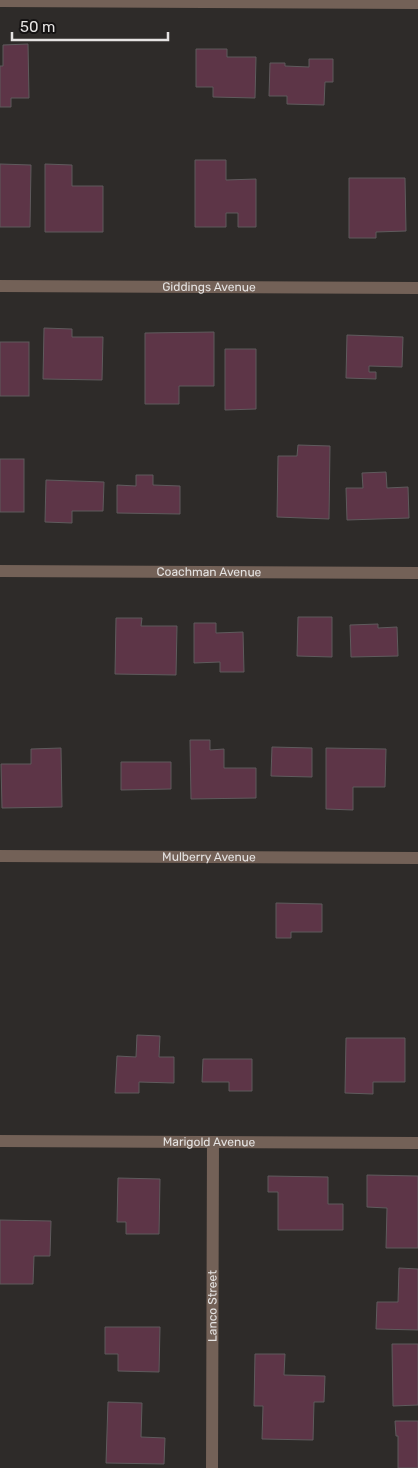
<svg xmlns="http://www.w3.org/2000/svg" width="418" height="1468" viewBox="0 0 418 1468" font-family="Rubik,sans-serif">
	<rect width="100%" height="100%" fill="#2e2b29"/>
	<g fill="#5d3547" stroke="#5f5b5d">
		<path d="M28,44l1,54h-18v9h-11v-41h3v-21z"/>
		<path d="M196,49h31v8h29l-1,41 -42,-1v-10h-17z"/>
		<path d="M309,59h24v23h-8l-1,23 -37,-1v-8h-18l1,-33h15v3l24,1z"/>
		<path d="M195,160h31v20l30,-1v48h-18v-14h-12v14h-31z"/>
		<path d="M0,164l31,1 -1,62h-30z"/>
		<path d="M45,164l27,1v21h31v46h-58z"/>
		<path d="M349,178h56l1,53 -30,1v6h-27z"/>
		<path d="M44,328l28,1v8h31l-1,43 -59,-1z"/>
		<path d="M214,332v54h-35v18h-34v-71z"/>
		<path d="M347,335l56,2 -1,30 -33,-1v6h7v7l-30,-1z"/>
		<rect x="0" y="342" width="29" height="54"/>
		<path d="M225,349h31v60l-31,1z"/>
		<path d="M298,445l32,1 -1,73 -52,-2 1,-61h19z"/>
		<rect x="0" y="459" width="24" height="53"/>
		<path d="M386,472l1,16 21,-1 1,31 -62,2 -1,-32h17l-1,-15z"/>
		<path d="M136,475h17v10l27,1v28l-63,-1v-28l19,1z"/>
		<path d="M46,480l58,2 -1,29h-31v12l-27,-1z"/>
		<path d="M298,617h34v40l-35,-1z"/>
		<path d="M116,618h26l-1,8h36l-1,49 -61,-1z"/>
		<path d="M194,623h22v10l27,-1 1,40h-24v-10l-26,1z"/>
		<path d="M378,624v4l19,-1 1,29 -47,1 -1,-32z"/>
		<path d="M190,740h20v10l14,-1v19h32v30l-65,1z"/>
		<path d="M272,747l40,1v29l-41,-1z"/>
		<path d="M61,748l1,59 -60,1 -1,-44h30v-15z"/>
		<path d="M326,748l60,1 -1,38h-32v23l-27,-1z"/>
		<path d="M121,762h50v27l-50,1z"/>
		<path d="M276,903l46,1v28h-31v6h-15z"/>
		<path d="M137,1035l23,1 -1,21h15v26l-35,-1v11h-24l2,-37 19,1z"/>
		<path d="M346,1038h59v44h-32v12l-28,-1z"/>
		<path d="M203,1059h49v32h-23v-9h-27z"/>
		<path d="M367,1175l51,1v72h-32l1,-40 -20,-1z"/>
		<path d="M268,1176l60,1v27h15v26h-65v-38h-10z"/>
		<path d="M118,1178l42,1 -1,55h-33v-12h-9z"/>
		<path d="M0,1220l51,1 -1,35h-16l-1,28h-33z"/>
		<path d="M399,1268l19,1v61l-42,-1 1,-27h21z"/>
		<path d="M105,1327h55l-1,45 -41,-1v-17h-13z"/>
		<path d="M392,1344h26v61l-25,1z"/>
		<path d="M255,1354h30l-1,21 41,1 -1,26h-10l-1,38 -51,-1 1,-33h-9z"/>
		<path d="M108,1402l34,1 -1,34 24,1 -1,26 -58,-1z"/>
		<path d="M395,1421h23v47h-20v-32h-2z"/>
	</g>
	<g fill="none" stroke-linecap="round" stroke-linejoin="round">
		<g stroke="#736157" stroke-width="12">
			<path d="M0,1l418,2"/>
			<path id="s1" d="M0,286l418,2"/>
			<path id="s2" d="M0,571l418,2"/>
			<path id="s3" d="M0,856l418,2"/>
			<path id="s4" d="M0,1141l418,2"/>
			<path id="s5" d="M212,1468l1,-326"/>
		</g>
	</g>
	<g text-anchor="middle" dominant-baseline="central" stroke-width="4" stroke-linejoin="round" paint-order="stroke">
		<g font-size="12" fill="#e5e3e2" stroke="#151313">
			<text stroke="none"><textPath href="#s1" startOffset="209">Giddings Avenue</textPath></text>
			<text stroke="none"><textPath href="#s2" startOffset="209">Coachman Avenue</textPath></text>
			<text stroke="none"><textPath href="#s3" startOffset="209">Mulberry Avenue</textPath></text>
			<text stroke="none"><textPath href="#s4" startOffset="209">Marigold Avenue</textPath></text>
			<text stroke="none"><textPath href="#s5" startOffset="162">Lanco Street</textPath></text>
		</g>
	</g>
	<path d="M12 32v8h156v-8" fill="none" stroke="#e5e3e2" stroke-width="2.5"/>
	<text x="20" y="32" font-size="15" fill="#e5e3e2" stroke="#151313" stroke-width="4" paint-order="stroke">50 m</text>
</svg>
